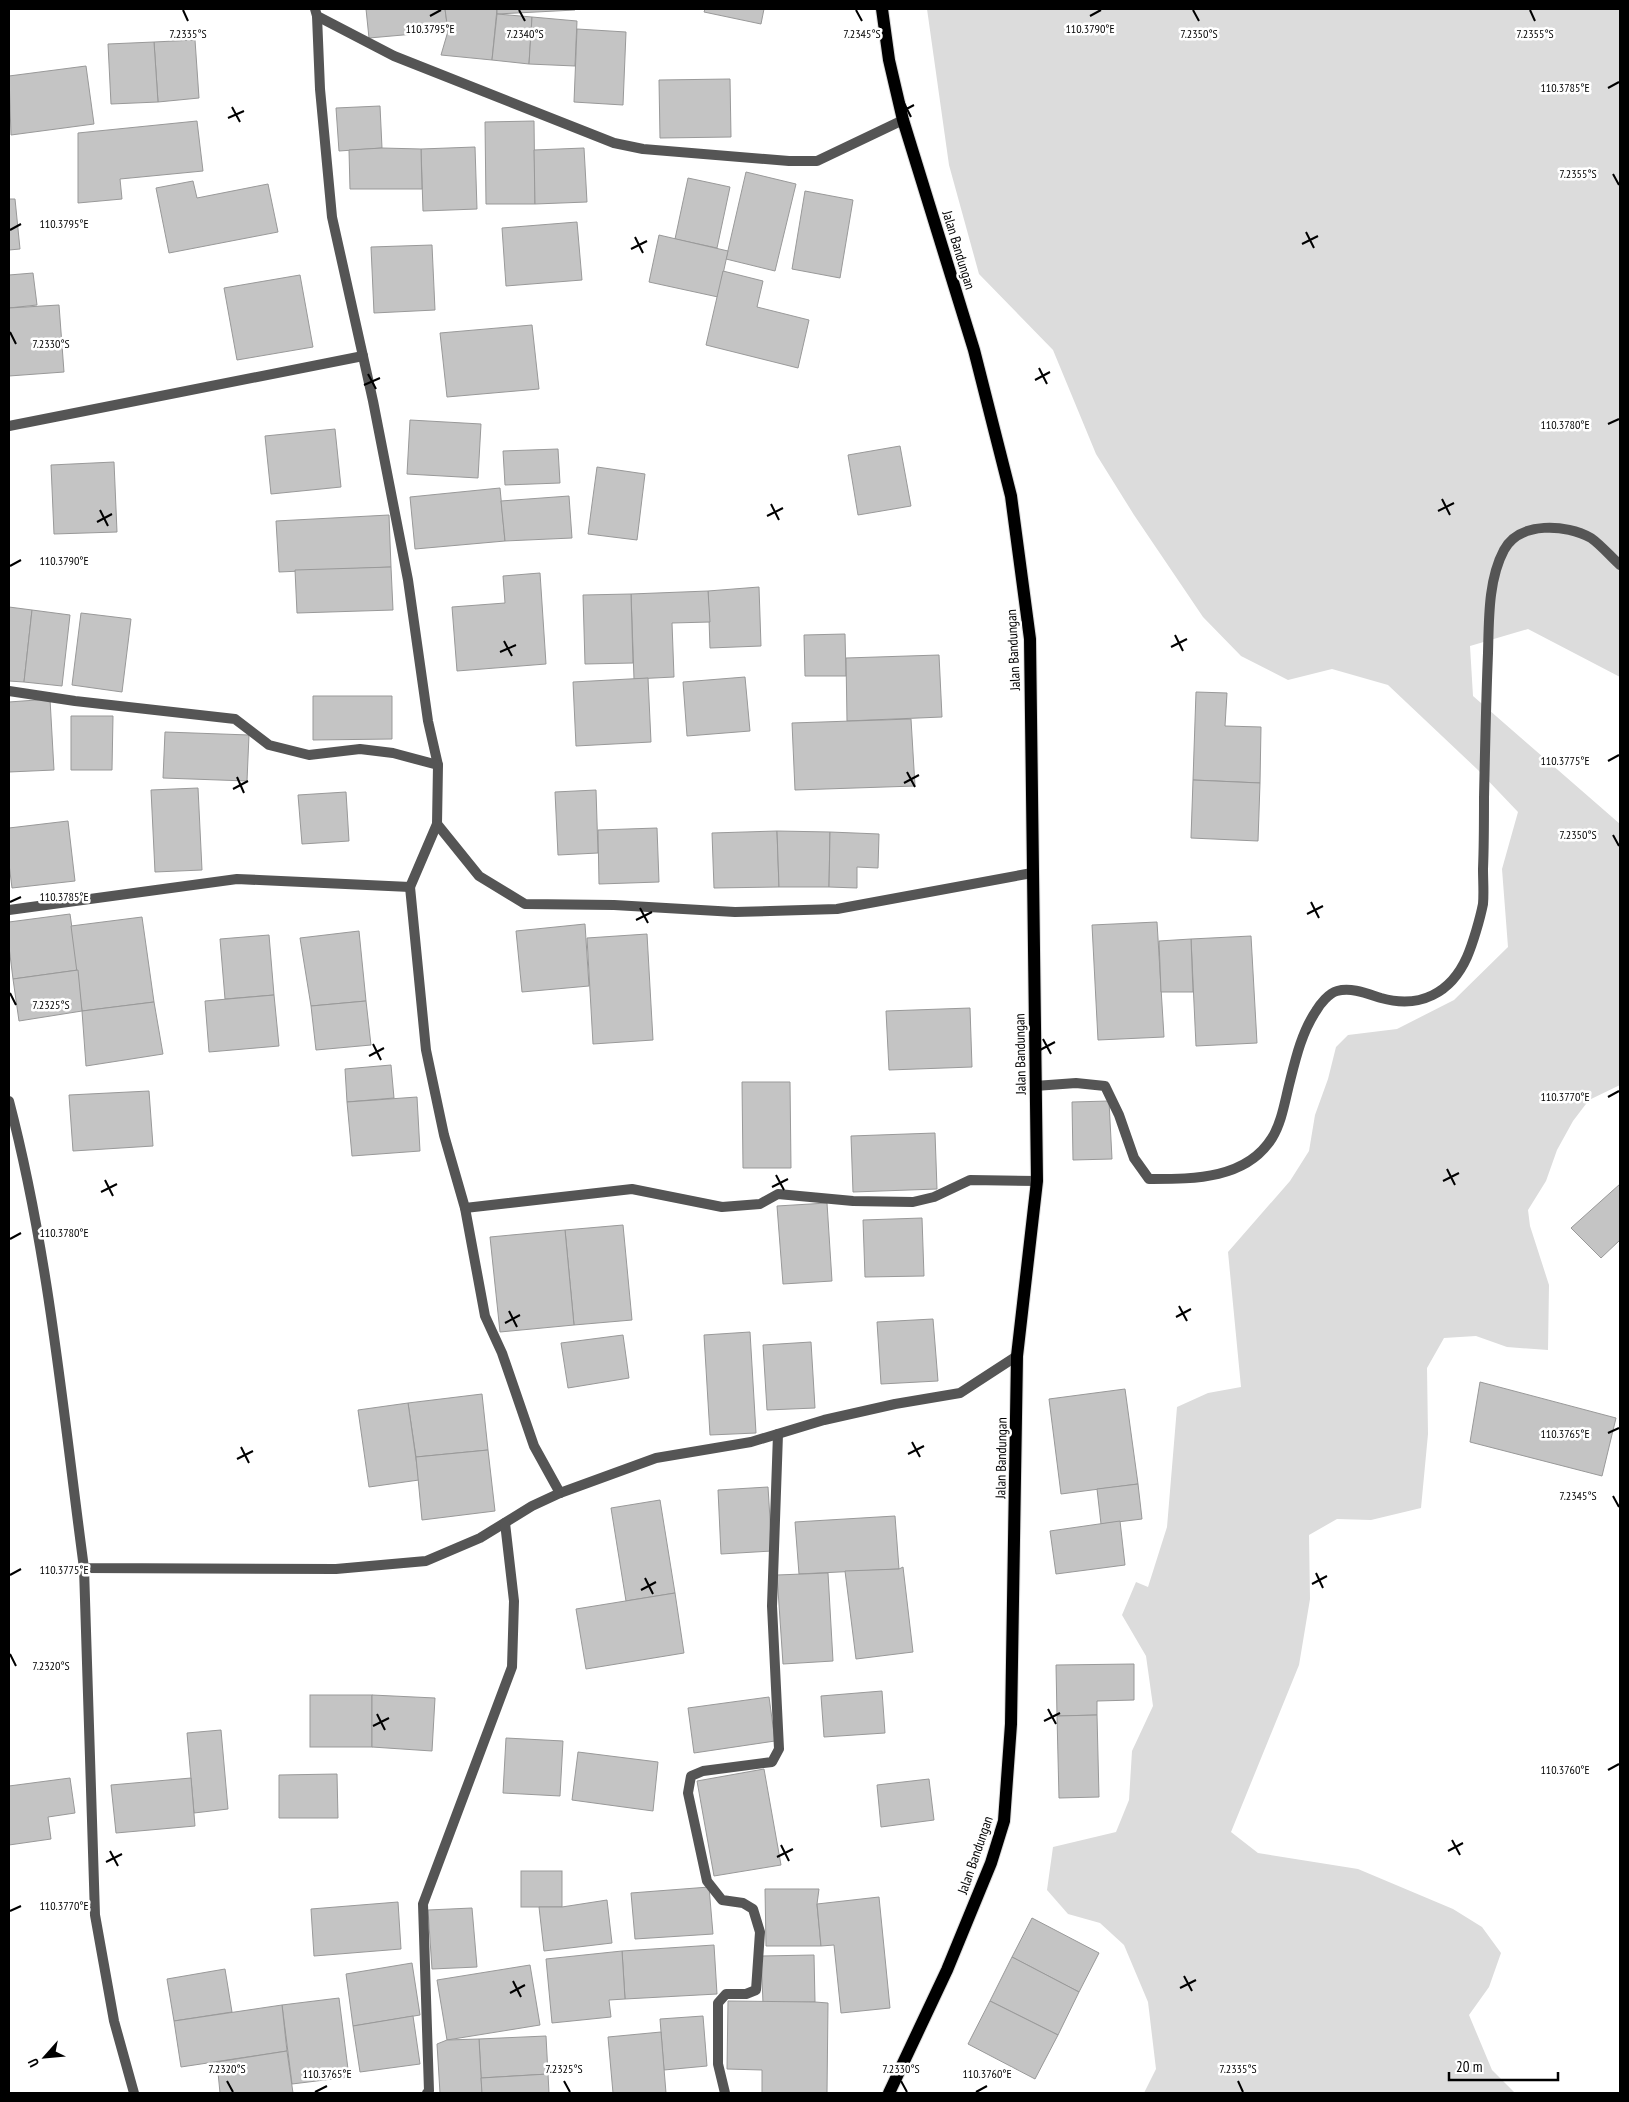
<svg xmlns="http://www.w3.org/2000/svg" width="1629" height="2102" viewBox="0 0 1629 2102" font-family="'PT Sans Narrow',sans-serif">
	<rect width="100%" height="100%" fill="#fff"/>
	<path fill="#dcdcdc" d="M927,9h693v668l-92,-48 -58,17 3,50 147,128v261l-31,15 -16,21 -16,29 -11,31 -18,29 2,16 19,59 -1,65 -41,-3 -31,-11 -32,2 -17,30 1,66 -7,74 -50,12 -34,-1 -28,16 1,64 -11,66 -68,167 27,21 100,16 95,40 29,18 19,26 -12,34 -20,28 23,55 23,23h-371l12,-24 -8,-67 -24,-57 -24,-22 -32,-9 -21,-24 6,-43 63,-15 13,-32 3,-49 21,-45 -7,-50 -24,-41 14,-33 12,5 19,-60 10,-120 31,-14 33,-6 -13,-135 62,-71 19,-30 6,-36 13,-36 8,-32 12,-12 49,-6 57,-29 54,-53 -6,-78 16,-57 -40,-42 -90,-85 -56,-16 -44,11 -47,-24 -38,-39 -69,-102 -38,-61 -43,-104 -74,-76 -30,-109z"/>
	<g fill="#c4c4c4" stroke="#999">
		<path d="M366,9h79l3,22 -79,7z"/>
		<path d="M445,9h52l-5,51 -51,-5 7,-24z"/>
		<path d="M497,9h78v1l-78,4z"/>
		<path d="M705,9h59l-3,15 -57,-12z"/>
		<path d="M497,14l35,3 -3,47 -37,-4z"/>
		<path d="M532,17l45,4 -2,45 -46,-2z"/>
		<path d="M577,29l49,3 -3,73 -49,-3z"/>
		<path d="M195,40l4,58 -41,4 -4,-60z"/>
		<path d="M154,42l4,60 -47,2 -3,-60z"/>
		<path d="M86,66l8,58 -83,11 -2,-59z"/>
		<path d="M730,79l1,58 -71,1 -1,-58z"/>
		<path d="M380,106l2,42 -43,3 -3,-43z"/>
		<path d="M197,121l6,50 -83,8 2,20 -44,4v-70z"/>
		<path d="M534,121l1,83h-49l-1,-82z"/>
		<path d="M475,147l2,62 -54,2 -2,-62z"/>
		<path d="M382,148l39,1 1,40h-72l-1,-39z"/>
		<path d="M584,148l3,54 -52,2 -1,-54z"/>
		<path d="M746,172l50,12 -21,87 -49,-12z"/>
		<path d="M688,178l42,9 -13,61 -42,-9z"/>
		<path d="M193,181l4,17 71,-14 10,48 -109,21 -13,-65z"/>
		<path d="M805,191l48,9 -13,78 -48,-9z"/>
		<path d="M9,199h6l5,50 -11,1z"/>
		<path d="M577,222l5,58 -76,6 -4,-58z"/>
		<path d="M659,235l69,16 -10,46 -69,-15z"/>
		<path d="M432,245l3,65 -61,3 -3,-66z"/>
		<path d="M723,271l40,10 -6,26 52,13 -11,48 -92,-23z"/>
		<path d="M33,273l4,32 -28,3v-33z"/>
		<path d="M300,275l13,72 -76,13 -13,-72z"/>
		<path d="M59,305l5,67 -55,4v-68z"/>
		<path d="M532,325l7,64 -92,8 -7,-64z"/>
		<path d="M410,420l71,4 -3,54 -71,-4z"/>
		<path d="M335,429l6,58 -70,7 -6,-58z"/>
		<path d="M900,446l11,60 -53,9 -10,-60z"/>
		<path d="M558,449l2,34 -55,2 -2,-34z"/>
		<path d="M114,462l3,70 -63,2 -3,-69z"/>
		<path d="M597,467l48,7 -8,66 -49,-6z"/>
		<path d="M500,488l5,53 -90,8 -5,-52z"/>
		<path d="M569,496l3,42 -67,3 -4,-40z"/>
		<path d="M389,515l2,52 -112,5 -3,-51z"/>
		<path d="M391,567l2,43 -96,3 -2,-43z"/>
		<path d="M540,573l6,91 -89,7 -5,-64 53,-4 -2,-27z"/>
		<path d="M759,587l2,59 -51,2 -2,-57z"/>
		<path d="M708,591l2,31 -38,1 2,54 -40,2 -3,-85z"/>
		<path d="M631,594l2,69 -48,1 -2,-69z"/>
		<path d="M9,607l23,3 -8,72 -15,-1z"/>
		<path d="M32,610l38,5 -8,71 -38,-4z"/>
		<path d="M81,613l50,6 -9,73 -50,-7z"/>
		<path d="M845,634l1,42h-41l-1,-41z"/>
		<path d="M939,655l3,62 -95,4 -1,-63z"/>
		<path d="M745,677l5,54 -63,5 -4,-54z"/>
		<path d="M648,678l3,64 -75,4 -3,-64z"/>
		<path d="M1196,692l31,1 -2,33 36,1 -1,56 -67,-3z"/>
		<path d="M313,696h79v43l-79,1z"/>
		<path d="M50,699l4,71 -45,2v-70z"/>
		<path d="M71,716h42l-1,54h-41z"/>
		<path d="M911,719l4,67 -120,4 -3,-67z"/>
		<path d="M165,732l84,3 -2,46 -84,-3z"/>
		<path d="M1193,780l67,3 -2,58 -67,-3z"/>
		<path d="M198,788l4,82 -47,2 -4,-82z"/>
		<path d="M596,790l2,63 -40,2 -3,-63z"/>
		<path d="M346,792l3,49 -47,3 -4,-49z"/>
		<path d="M68,821l7,60 -63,7 -3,-24v-36z"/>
		<path d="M657,828l2,54 -60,2 -1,-54z"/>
		<path d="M777,831l2,56 -65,1 -2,-55z"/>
		<path d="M777,831l53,1 -1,55h-50z"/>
		<path d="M830,832l49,2 -1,34 -21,-1v21l-28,-1z"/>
		<path d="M70,914l8,56 -65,9 -4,-32v-25z"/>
		<path d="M142,917l12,85 -72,9 -11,-85z"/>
		<path d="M1157,922l7,115 -66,3 -6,-115z"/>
		<path d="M585,924l4,62 -67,6 -6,-61z"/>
		<path d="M359,931l7,70 -55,5 -11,-68z"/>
		<path d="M647,934l6,106 -60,4 -6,-106z"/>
		<path d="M269,935l5,60 -49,4 -5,-60z"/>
		<path d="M1251,936l6,107 -61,3 -5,-107z"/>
		<path d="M1191,939l2,53h-32l-2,-51z"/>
		<path d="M78,970l4,41 -63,10 -6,-42z"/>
		<path d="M274,995l5,51 -70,6 -4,-51z"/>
		<path d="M366,1001l5,44 -55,5 -5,-44z"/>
		<path d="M154,1002l9,52 -77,12 -4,-55z"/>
		<path d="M970,1008l2,59 -83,3 -3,-59z"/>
		<path d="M391,1065l3,33 -47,4 -2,-33z"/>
		<path d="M742,1082h48l1,86h-48z"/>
		<path d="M149,1091l4,55 -80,5 -4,-56z"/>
		<path d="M417,1097l3,54 -68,5 -5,-54z"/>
		<path d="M1109,1101l3,58 -39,1 -1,-58z"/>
		<path d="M935,1133l2,56 -84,3 -2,-56z"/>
		<path d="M1620,1184v56l-19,18 -30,-30z"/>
		<path d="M827,1203l5,78 -49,3 -6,-78z"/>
		<path d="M922,1218l2,58 -59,1 -2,-57z"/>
		<path d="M623,1225l9,95 -58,5 -9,-95z"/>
		<path d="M565,1230l9,95 -74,7 -10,-95z"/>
		<path d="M933,1319l5,62 -57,3 -4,-62z"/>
		<path d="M750,1332l6,101 -46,2 -6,-100z"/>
		<path d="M623,1335l6,43 -61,10 -7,-45z"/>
		<path d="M811,1342l4,66 -48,2 -4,-65z"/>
		<path d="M1480,1382l136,36 -14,58 -132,-34z"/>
		<path d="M1125,1389l13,95 -77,10 -12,-95z"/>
		<path d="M482,1394l6,56 -72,7 -8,-54z"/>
		<path d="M408,1403l11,77 -50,7 -11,-77z"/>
		<path d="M488,1450l7,61 -73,9 -6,-63z"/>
		<path d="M1138,1484l4,35 -41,5 -4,-35z"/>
		<path d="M768,1487l4,64 -51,3 -3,-64z"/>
		<path d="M660,1500l15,93 -49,8 -15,-93z"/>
		<path d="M895,1516l4,53 -100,5 -4,-52z"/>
		<path d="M1120,1521l5,44 -69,9 -6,-43z"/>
		<path d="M903,1567l10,85 -57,7 -11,-88 54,-2z"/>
		<path d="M828,1573l5,88 -50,3 -6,-89z"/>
		<path d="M675,1593l9,60 -98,16 -10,-60z"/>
		<path d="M1134,1664v36l-37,1v14l-40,1 -1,-51z"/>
		<path d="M882,1691l3,42 -61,4 -3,-41z"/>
		<rect x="310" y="1695" width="62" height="52"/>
		<path d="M372,1695l63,3 -3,53 -60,-4z"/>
		<path d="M769,1697l6,44 -81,12 -6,-45z"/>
		<path d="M1097,1715l2,82 -40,1 -2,-82z"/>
		<path d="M221,1730l7,79 -34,4 -7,-80z"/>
		<path d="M506,1738l57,3 -3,55 -57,-3z"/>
		<path d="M578,1752l80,10 -5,49 -81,-11z"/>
		<path d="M764,1769l17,96 -67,11 -17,-95z"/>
		<path d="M337,1774l1,44h-59v-43z"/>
		<path d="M70,1778l5,35 -27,4 3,22 -42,6v-59z"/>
		<path d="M191,1778l4,48 -79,7 -5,-48z"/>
		<path d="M929,1779l5,41 -53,7 -4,-42z"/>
		<rect x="521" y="1871" width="41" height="36"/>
		<path d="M709,1887l4,47 -78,5 -4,-46z"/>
		<path d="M765,1889h54l-2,15 4,42h-55z"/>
		<path d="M879,1897l11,111 -49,5 -7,-68 -13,1 -4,-42z"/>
		<path d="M607,1900l5,43 -68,8 -5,-44h23z"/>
		<path d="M398,1902l3,47 -87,7 -3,-47z"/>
		<path d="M472,1908l5,59 -45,2 -4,-59z"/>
		<path d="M1032,1918l67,35 -20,39 -67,-35z"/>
		<path d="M714,1945l3,49 -92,5 -3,-48z"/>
		<path d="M622,1951l3,48 -16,1 2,17 -59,6 -6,-64z"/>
		<path d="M814,1955l1,47 -52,1 -2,-47z"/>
		<path d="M1012,1957l67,35 -21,43 -68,-34z"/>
		<path d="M412,1963l8,52 -67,11 -7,-52z"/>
		<path d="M530,1965l10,60 -93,15 -10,-60z"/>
		<path d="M225,1969l7,43 -58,9 -7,-42z"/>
		<path d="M339,1998l10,79 -57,7 -10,-79z"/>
		<path d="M728,2001l87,1 13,1 -1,90h-65v-23l-35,-1z"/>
		<path d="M990,2001l68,34 -23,44 -67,-35z"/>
		<path d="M282,2005l5,46 -106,16 -7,-46z"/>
		<path d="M413,2016l7,48 -60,8 -7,-46z"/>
		<path d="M703,2016l4,50 -43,4 -4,-51z"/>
		<path d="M661,2032l5,61h-53l-5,-56z"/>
		<path d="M546,2036l2,38 -67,4 -2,-39z"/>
		<path d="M479,2039l3,54h-42l-3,-49 10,-4z"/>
		<path d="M287,2051l6,42h-73l-3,-31z"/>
		<path d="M548,2074l1,19h-67l-1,-15z"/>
	</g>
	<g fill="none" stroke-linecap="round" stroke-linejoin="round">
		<defs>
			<path id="primary" d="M882,9l7,51 14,60 71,230 37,146 19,143 7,542 -20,175 -6,368 -7,97 -13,42 -44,107 -58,123"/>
		</defs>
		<use href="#primary" stroke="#dbdbdb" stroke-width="14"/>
		<g stroke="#555" stroke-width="10">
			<path d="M465,1208l167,-19 90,18 38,-3 18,-10 75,7 60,1 21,-5 36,-17 67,1"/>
			<path d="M725,2093l-7,-29v-61l8,-9h20l10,-4 4,-58 -7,-23 -10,-6 -21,-3 -15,-19 -19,-88 3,-17 12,-5 69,-9 7,-13 -7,-143 6,-172"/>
		</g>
		<g stroke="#555" stroke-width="10">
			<path d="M315,9l2,7 77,40 220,87 29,6 146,12h28l86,-41"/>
			<path d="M317,16l3,73 12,128 41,184 35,179 20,141 10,44 -1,59 42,52 46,28 89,1 121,7 102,-3 195,-36"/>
			<path d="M9,426l354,-70"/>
			<path d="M9,691l66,10 160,18 34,26 40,10 51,-6 33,4 45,12"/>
			<path d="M410,887l16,163 18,85 21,73 20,108 17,37 32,93 26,47"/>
			<path d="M9,910l228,-31 173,8 27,-63"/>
			<path d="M1035,1086l41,-3 29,3 14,29 15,43 15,21c43,0 97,1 123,-41 10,-16 13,-38 18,-57 6,-24 12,-49 26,-70 4,-7 13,-18 21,-20 15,-4 31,3 44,7 39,11 70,-5 86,-41 6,-14 13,-38 16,-53 1,-11 0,-24 0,-35 1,-24 1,-47 1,-71 1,-48 2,-97 4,-145 1,-33 0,-73 16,-103 16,-29 62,-26 87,-12 10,7 20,19 29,27"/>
			<path d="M9,1101c40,153 54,311 75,467l252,1 90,-8 54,-23 52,-32 28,-13 96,-35 95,-16 73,-22 71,-16 65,-11 57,-37"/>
			<path d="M84,1568l11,347 19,106 20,72"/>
			<path d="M427,2093l2,-2 -6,-187 89,-237 2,-66 -9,-78"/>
		</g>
		<use href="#primary" stroke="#000" stroke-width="12"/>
	</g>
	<path fill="none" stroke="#000" stroke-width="2" d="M183,10l5,11M519,10l6,11M856,10l6,11M1193,10l6,11M1530,10l5,11M430,16l11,-6M1090,16l11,-6M1608,88l11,-6M903,101l8,16M232,107l8,15M899,113l15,-8M228,118l16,-7M1613,174l6,11M10,230l11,-6M1306,232l8,16M635,237l8,16M1302,244l16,-8M631,249l16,-8M10,332l6,12M1039,368l8,16M368,374l8,15M1035,380l15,-8M364,385l16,-7M1608,424l11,-5M1442,499l8,16M771,504l8,16M100,510l8,16M1438,511l16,-8M767,516l16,-8M97,522l15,-8M10,566l11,-6M1175,635l8,16M504,641l8,15M1171,647l16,-8M500,652l16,-7M1608,761l11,-6M907,772l8,15M237,777l7,16M904,783l15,-8M233,789l15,-8M1613,835l6,11M10,902l11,-5M1311,902l8,16M640,908l8,15M1307,914l16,-8M636,920l16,-8M10,993l6,12M1043,1039l8,15M373,1044l8,16M1040,1050l15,-8M369,1056l15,-8M1608,1097l11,-6M1447,1169l8,16M776,1175l8,15M105,1180l8,16M1443,1181l16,-8M772,1187l16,-8M101,1192l16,-8M10,1239l11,-6M1179,1306l8,15M509,1311l8,16M1176,1317l15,-8M505,1323l15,-8M1608,1433l11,-5M912,1442l8,15M241,1447l8,16M908,1454l16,-8M237,1459l16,-8M1613,1496l6,11M1316,1573l7,15M10,1575l11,-6M645,1578l8,16M1312,1584l15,-8M641,1590l15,-8M10,1654l6,12M1048,1709l8,15M377,1714l8,16M1044,1721l16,-8M373,1726l16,-8M1608,1770l11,-6M1452,1840l8,15M781,1845l8,16M110,1851l8,15M1448,1851l15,-8M777,1857l16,-8M106,1862l16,-8M10,1911l11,-5M1184,1976l8,15M513,1981l8,16M1180,1988l16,-8M510,1993l15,-8M227,2081l6,11M564,2081l6,11M901,2081l6,11M1238,2081l5,11M315,2092l12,-6M976,2092l11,-6"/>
	<g text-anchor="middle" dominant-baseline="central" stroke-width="5" stroke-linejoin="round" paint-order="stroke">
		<g font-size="14" fill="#000" stroke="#fff">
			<text transform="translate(959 250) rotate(73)">Jalan Bandungan</text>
			<text transform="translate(1013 650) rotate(-93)">Jalan Bandungan</text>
			<text transform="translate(1020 1054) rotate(-91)">Jalan Bandungan</text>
			<text transform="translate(1001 1458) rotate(-89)">Jalan Bandungan</text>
			<text transform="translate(975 1855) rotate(-71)">Jalan Bandungan</text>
		</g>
	</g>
	<g font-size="12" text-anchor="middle" fill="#000" stroke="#fff" stroke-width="5" stroke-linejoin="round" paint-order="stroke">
		<text x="430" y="33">110.3795°E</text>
		<text x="1090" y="33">110.3790°E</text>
		<text x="1535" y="38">7.2355°S</text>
		<text x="188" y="38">7.2335°S</text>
		<text x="525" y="38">7.2340°S</text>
		<text x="862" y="38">7.2345°S</text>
		<text x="1199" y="38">7.2350°S</text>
		<text x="1565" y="92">110.3785°E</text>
		<text x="1578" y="178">7.2355°S</text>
		<text x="64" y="228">110.3795°E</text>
		<text x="51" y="348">7.2330°S</text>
		<text x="1565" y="429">110.3780°E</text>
		<text x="64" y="565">110.3790°E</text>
		<text x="1565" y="765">110.3775°E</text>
		<text x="1578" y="839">7.2350°S</text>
		<text x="64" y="901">110.3785°E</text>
		<text x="51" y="1009">7.2325°S</text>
		<text x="1565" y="1101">110.3770°E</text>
		<text x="64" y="1237">110.3780°E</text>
		<text x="1565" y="1438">110.3765°E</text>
		<text x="1578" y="1500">7.2345°S</text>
		<text x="64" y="1574">110.3775°E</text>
		<text x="51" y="1670">7.2320°S</text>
		<text x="1565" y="1774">110.3760°E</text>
		<text x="64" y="1910">110.3770°E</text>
		<text x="227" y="2073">7.2320°S</text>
		<text x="564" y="2073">7.2325°S</text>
		<text x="901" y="2073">7.2330°S</text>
		<text x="1238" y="2073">7.2335°S</text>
		<text x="327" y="2078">110.3765°E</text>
		<text x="987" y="2078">110.3760°E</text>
	</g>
	<rect width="1629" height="2102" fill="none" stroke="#000000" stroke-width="20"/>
	<g transform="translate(45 2057) rotate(243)" stroke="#ffffff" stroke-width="4" paint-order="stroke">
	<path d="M0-4L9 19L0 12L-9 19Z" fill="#000000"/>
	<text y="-8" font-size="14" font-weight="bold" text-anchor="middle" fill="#000000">U</text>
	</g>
	<path d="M1449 2072v8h109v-8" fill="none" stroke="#000000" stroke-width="2.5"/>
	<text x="1456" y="2072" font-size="15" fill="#000000" stroke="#ffffff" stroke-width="4" paint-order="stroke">20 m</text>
</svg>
